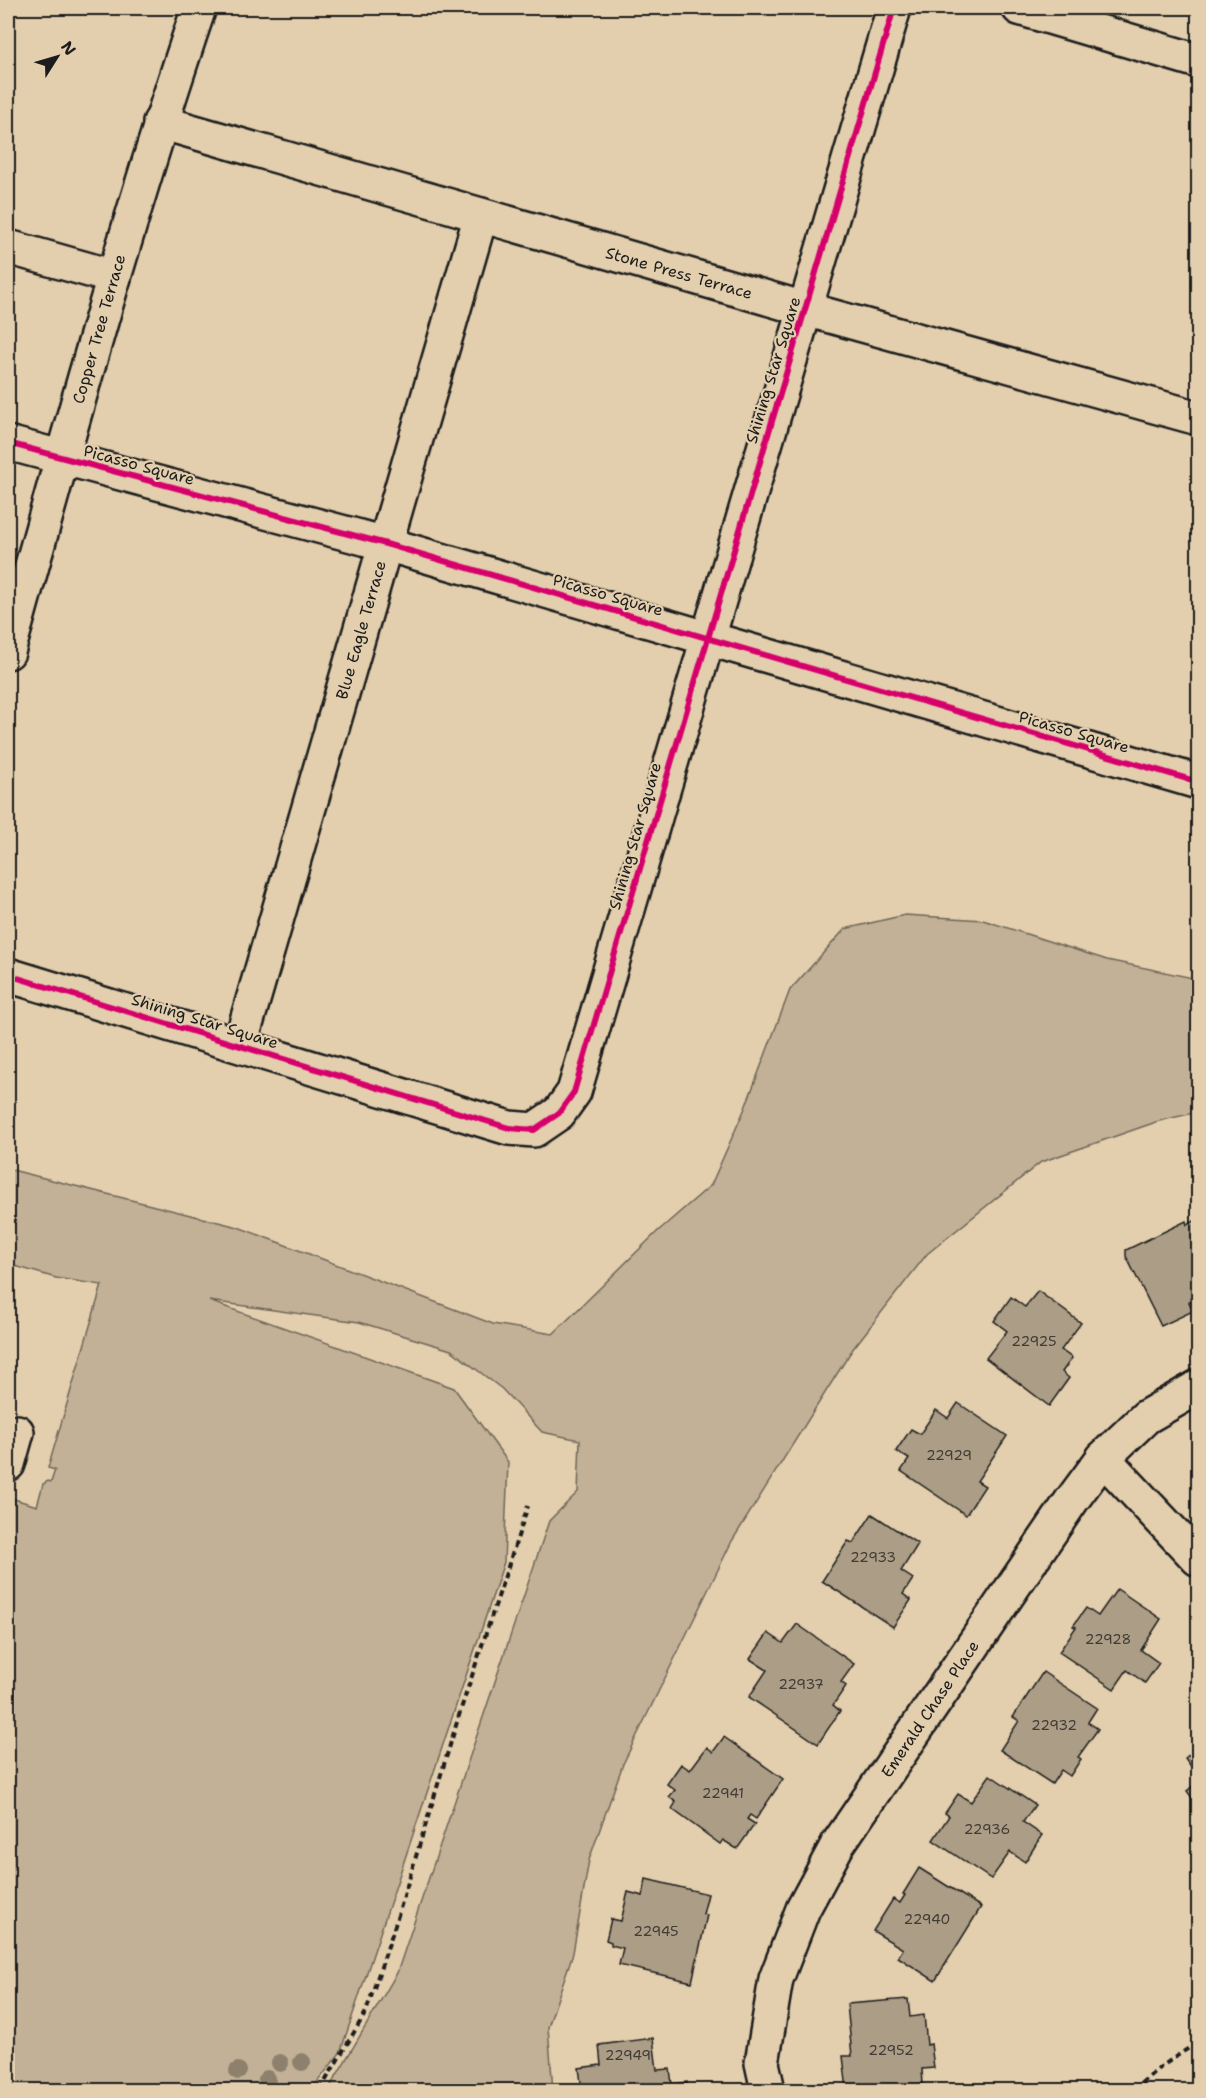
<svg xmlns="http://www.w3.org/2000/svg" width="1206" height="2098" viewBox="0 0 1206 2098" font-family="'Shantell Sans',sans-serif">
	<rect width="100%" height="100%" fill="#e3cfae"/>
	<filter id="ink" filterUnits="userSpaceOnUse"><feTurbulence type="fractalNoise" baseFrequency=".0167" numOctaves="2"/><feDisplacementMap in="SourceGraphic" scale="12" xChannelSelector="R" yChannelSelector="G"/><feConvolveMatrix kernelMatrix="1 2 1 2 8 2 1 2 1" color-interpolation-filters="sRGB"/></filter>
	<g filter="url(#ink)">
		<path fill="#c2b196" stroke="#6f6659" stroke-width="1.5" d="M905,915l78,5 124,40 91,19v133l-39,9 -118,41 -114,92 -75,96 -120,191 -109,223 -34,96 -16,93 -25,74 5,63h-225l69,-117 152,-452 29,-29 2,-52 -38,-8 -40,-43 -51,-39 -92,-28 -150,-21 245,87 54,74 -4,100 -164,491 -29,37h-303v-570l6,-21 23,7 6,-22 5,-3 3,1 4,-12 -7,-2 54,-183 -46,-7 -48,-14v-95l230,58 255,97 60,10 105,-103 53,-46 34,-77 45,-118 55,-61z"/>
		<g fill="#ac9d86" stroke="#1c1c1c" stroke-width="1.5">
			<path d="M1198,1219v78l-9,5 4,9 -32,15 -35,-70v-6l60,-29 1,4z"/>
			<path d="M1038,1291l43,32 -20,27 11,8 -10,14 7,6 -20,28 -63,-48 21,-27 -13,-10 17,-24 14,10z"/>
			<path d="M958,1403l49,33 -30,45 8,5 -19,29 -65,-44 8,-12 -13,-8 15,-22 9,5 16,-24 12,8z"/>
			<path d="M872,1514l46,30 -17,27 12,8 -10,15 8,6 -18,27 -71,-46 26,-40 5,2z"/>
			<path d="M1117,1589l44,30 -20,31 18,13 -14,20 -18,-13 -13,19 -55,-37 17,-25 -3,-1 13,-18 12,8z"/>
			<path d="M797,1624l57,40 -13,18 5,4 -13,19 7,6 -22,33 -69,-47 18,-27 -17,-11 18,-26 15,10z"/>
			<path d="M1043,1672l54,36 -9,14 10,7 -20,28 3,2 -11,17 -9,-6 -9,14 -52,-34 19,-29 -6,-4z"/>
			<path d="M724,1737l59,42 -27,40 -6,-4 -3,4 8,5 -18,25 -14,-9 -3,4 -48,-35 4,-7 -7,-5 6,-7 -8,-6 14,-20 9,6 17,-23 6,5z"/>
			<path d="M1198,1747v29l-13,-18z"/>
			<path d="M990,1775l45,30 -12,17 19,13 -17,27 -15,-10 -19,27 -58,-39 16,-24 -4,-3 13,-19 13,8z"/>
			<path d="M1198,1782v24l-11,-15z"/>
			<path d="M919,1868l62,39 -46,74 -37,-24 5,-8 -30,-18 20,-32 7,4 5,-8 -2,-1z"/>
			<path d="M646,1879l62,15 -5,20 4,1 -15,67 -73,-17 4,-17 -12,-3v-3l-5,-2 5,-21 10,2 7,-29 15,4z"/>
			<path d="M908,1999l2,18 14,-2 3,30 4,-1 3,24 -12,1 1,16 -76,5 -4,-34h9l-5,-52z"/>
			<path d="M653,2038l4,32 13,-1 2,15 15,-2 1,8h-106l-3,-22 22,-3 -2,-20z"/>
		</g>
		<g fill="none" stroke-linecap="round" stroke-linejoin="round">
			<defs>
				<g id="minor">
					<path d="M1019,8l179,53"/>
					<path d="M160,122l645,187 393,109"/>
					<path d="M8,247l106,30"/>
					<path d="M8,443l378,101 812,238"/>
					<path d="M8,652c60,-216 119,-432 191,-644"/>
					<path d="M8,975l501,153 25,2 25,-17 15,-21 320,-1084"/>
					<path d="M240,1045l241,-830"/>
					<path d="M1103,1458l95,101"/>
					<path d="M8,1464l9,-32"/>
					<path d="M768,2090l-6,-27 14,-84 27,-70 35,-65 234,-344 31,-42 43,-41 52,-30"/>
				</g>
			</defs>
			<use href="#minor" stroke="#1c1c1c" stroke-width="38"/>
			<g stroke="#1c1c1c" stroke-width="4" stroke-dasharray="6 4.5" stroke-linecap="butt">
				<path d="M320,2090l46,-78 29,-87 66,-216 67,-203"/>
				<path d="M1133,2090l26,-22 39,-26"/>
			</g>
			<use href="#minor" stroke="#e3cfae" stroke-width="33"/>
			<defs>
				<g id="cycleway">
					<path d="M8,443l378,101 812,238"/>
					<path d="M8,975l501,153 25,2 25,-17 15,-21 320,-1084"/>
				</g>
			</defs>
			<use href="#cycleway" stroke="#e3cfae" stroke-width="10"/>
			<use href="#cycleway" stroke="#d6006c" stroke-width="6"/>
		</g>
		<g fill="#8d816e">
			<circle cx="302" cy="2062" r="9"/>
			<circle cx="280" cy="2063" r="9"/>
			<circle cx="238" cy="2071" r="9"/>
			<circle cx="267" cy="2079" r="9"/>
		</g>
	</g>
	<g text-anchor="middle" dominant-baseline="central" stroke-width="4.5" stroke-linejoin="round" paint-order="stroke">
		<g font-size="14" fill="#403c36">
			<text x="1034" y="1341">22925</text>
			<text x="949" y="1455">22929</text>
			<text x="873" y="1557">22933</text>
			<text x="1108" y="1639">22928</text>
			<text x="801" y="1684">22937</text>
			<text x="1054" y="1725">22932</text>
			<text x="723" y="1793">22941</text>
			<text x="987" y="1829">22936</text>
			<text x="927" y="1919">22940</text>
			<text x="656" y="1931">22945</text>
			<text x="891" y="2050">22952</text>
			<text x="628" y="2055">22949</text>
		</g>
		<g font-size="16" fill="#1c1c1c" stroke="#e3cfae">
			<text transform="translate(679 273) rotate(16)">Stone Press Terrace</text>
			<text transform="translate(99 329) rotate(-74)">Copper Tree Terrace</text>
			<text transform="translate(773 370) rotate(-73)">Shining Star Square</text>
			<text transform="translate(139 465) rotate(15)">Picasso Square</text>
			<text transform="translate(608 595) rotate(16)">Picasso Square</text>
			<text transform="translate(361 630) rotate(-74)">Blue Eagle Terrace</text>
			<text transform="translate(1074 732) rotate(16)">Picasso Square</text>
			<text transform="translate(635 836) rotate(-74)">Shining Star Square</text>
			<text transform="translate(205 1021) rotate(17)">Shining Star Square</text>
			<text transform="translate(930 1709) rotate(-56)">Emerald Chase Place</text>
		</g>
	</g>
	<rect width="1206" height="2098" fill="none" stroke="#e3cfae" stroke-width="30"/>
	<rect x="15" y="15" width="1176" height="2068" fill="none" stroke="#1c1c1c" stroke-width="2" filter="url(#ink)"/>
	<g transform="translate(57 57) rotate(53)" stroke="#e3cfae" stroke-width="4.5" paint-order="stroke">
	<path d="M0-4.5L10 22L0 15L-10 22Z" fill="#1c1c1c"/>
	<text y="-9" font-size="16" font-weight="bold" text-anchor="middle" fill="#1c1c1c">N</text>
	</g>
</svg>
